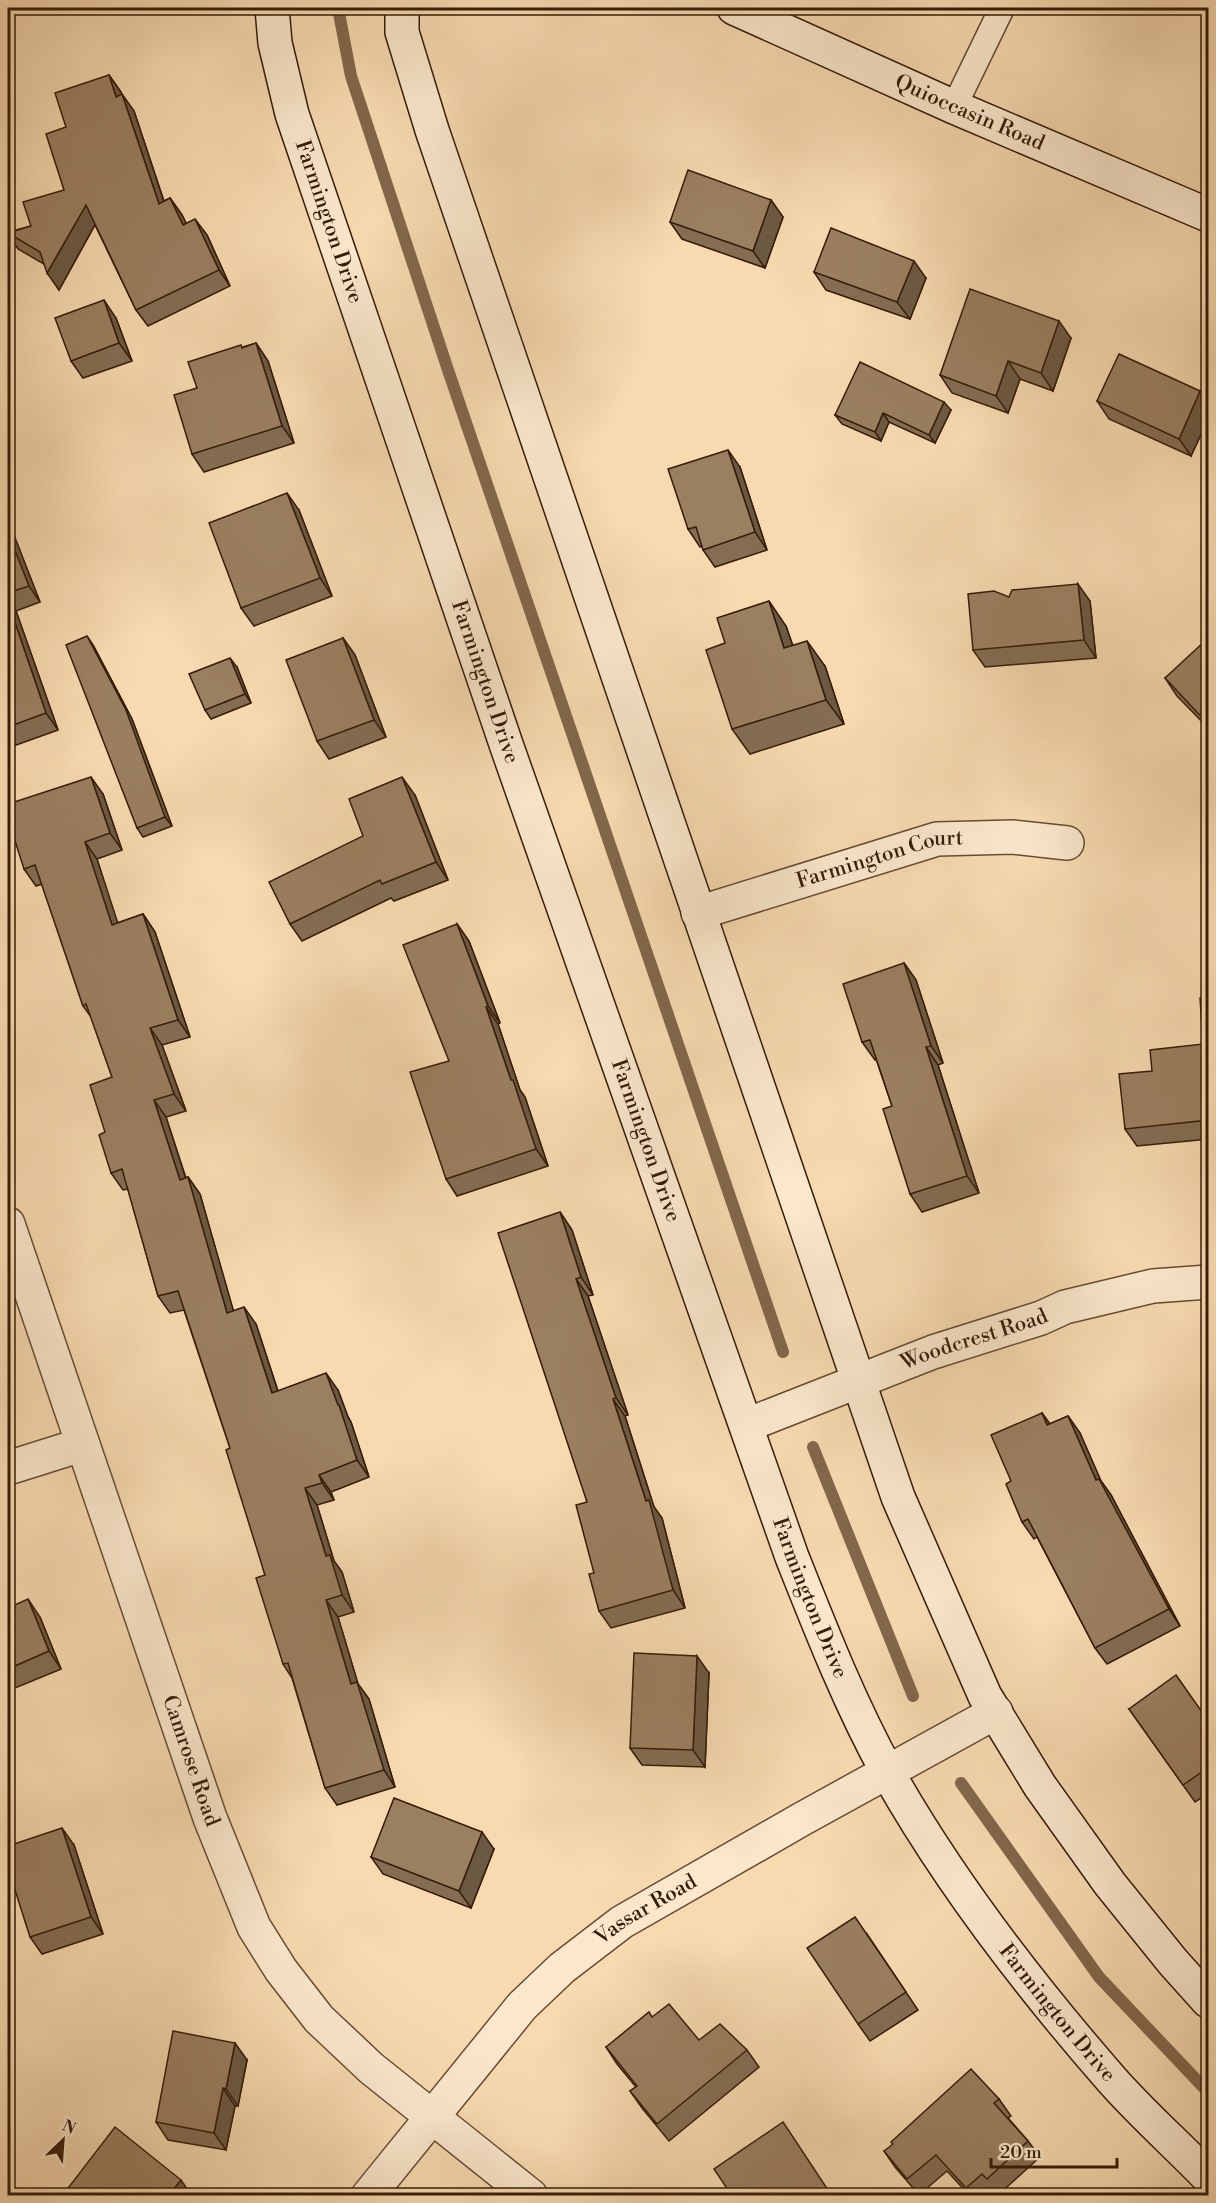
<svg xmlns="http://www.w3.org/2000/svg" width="1216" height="2203" viewBox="0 0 1216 2203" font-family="'Libre Bodoni',serif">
	<rect width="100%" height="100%" fill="#f7dab0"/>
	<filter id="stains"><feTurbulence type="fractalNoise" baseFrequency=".00333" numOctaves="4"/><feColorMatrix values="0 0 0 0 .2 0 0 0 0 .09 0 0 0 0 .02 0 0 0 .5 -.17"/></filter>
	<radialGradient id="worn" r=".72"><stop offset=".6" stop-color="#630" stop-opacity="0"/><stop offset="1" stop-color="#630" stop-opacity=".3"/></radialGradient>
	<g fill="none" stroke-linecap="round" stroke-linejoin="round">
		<g stroke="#82674b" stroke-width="12">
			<path d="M338,8l13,68 97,294 335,982"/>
			<path d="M813,1447l100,249"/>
			<path d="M961,1783l138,194 109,115"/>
		</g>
		<defs>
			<path id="lane" d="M954,107l48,-99"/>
			<g id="street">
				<path id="s1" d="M698,913l239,-74 76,-2 54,6"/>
				<path id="s2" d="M8,1224l202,594 44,109 27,43 38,49 52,49 160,128"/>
				<path id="s3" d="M747,1425l186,-73 108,-34 24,-11 88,-21 55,-4"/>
				<path d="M8,1468l73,-23"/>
				<path id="s4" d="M368,2196l154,-190 40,-38 60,-46 180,-103 194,-107"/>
			</g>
			<g id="secondary">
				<path id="s5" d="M272,8l3,35 17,71 215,633 285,810c29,73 58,147 96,216 62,110 141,212 224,307 30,34 65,65 96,97"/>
				<path d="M402,8v24l30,98 466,1367 87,199 55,90 70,98 63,78 35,39"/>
				<path id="s6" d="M734,8l220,99 254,108"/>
			</g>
		</defs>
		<use href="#lane" stroke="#664c33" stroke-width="27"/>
		<use href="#street" stroke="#664c33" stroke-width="36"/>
		<use href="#secondary" stroke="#351c09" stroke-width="36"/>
		<use href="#lane" stroke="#fae7cc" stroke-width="24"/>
		<use href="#street" stroke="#fae7cc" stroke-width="33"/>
		<use href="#secondary" stroke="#fae7cc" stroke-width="33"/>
	</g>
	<g fill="#846d53" stroke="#351c09" stroke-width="1.5">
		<path d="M98,8h57l-1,5z"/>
		<path d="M109,75l12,17 1,3 12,16 30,90 6,-3 12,17 4,8 21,12 23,51 -82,40 -12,-16 -41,-85 -36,65 -15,-26 -26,-15 -10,-15v-2l23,-6 33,-36z"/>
		<path d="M771,200l12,17 -18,51 -83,-29 -12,-17z"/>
		<path d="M814,272l112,6 -16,41 -84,-29z"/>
		<path d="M116,318l16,43 -49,17 -12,-17z"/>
		<path d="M1071,338l-18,53 -33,-12 -12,34 -56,-20 -12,-18z"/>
		<path d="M256,343l12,18 26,82 -90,29 -12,-18 5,-66 46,-41z"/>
		<path d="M1200,391l9,12v14l-18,39 -82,-37 -12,-18z"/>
		<path d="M951,410l-16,33 -46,-21 -8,19 -39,-17 -7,-9z"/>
		<path d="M740,467l27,83 -52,17 -12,-17 -1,-4 -2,1 -12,-18z"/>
		<path d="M299,510l33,86 -78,30 -13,-18z"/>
		<path d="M8,520l32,82 -24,9 42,119 -50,18z"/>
		<path d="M1009,597l81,4 6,57 -111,9 -12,-17z"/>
		<path d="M786,626l7,20 32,20 19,58 -94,30 -18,-25 -7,-86z"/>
		<path d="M343,638l12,17 31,82 -57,22 -12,-18z"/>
		<path d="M1209,643v86l-32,-33 -12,-18z"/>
		<path d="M93,645l39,74 40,107 -29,11 -6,-9z"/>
		<path d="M237,667l14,36 -40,16 -6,-9z"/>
		<path d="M103,794l19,56 -25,9 20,64 26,-9 12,18 35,105 -28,8 24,66 -20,6 20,61 2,-1 12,17 33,117 23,13 22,67 60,-1 10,27 3,5 18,55 -38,15 3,8 -17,5 17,56 8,11 12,40 -16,5 20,67 11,15 26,88 -58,18 -12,-17 -33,-110 -9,-14 -18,-89 -35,-127 -46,-138 -14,3 -12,-17 -30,-107 -5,1 -12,-17 -6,-41 7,-55 -21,-60 -8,-11 -41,-122 -6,2 -12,-17z"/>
		<path d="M415,795l33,85 -54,21 -3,-3 -89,43 -12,-17 73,-88z"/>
		<path d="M457,924l12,17 31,82 -2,1 22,66 5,7 23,69 -91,30 -11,-17z"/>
		<path d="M904,963l12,17 27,83 -5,2 41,128 -57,19 -12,-18 -18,-88 -16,-47 -1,1 -13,-18z"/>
		<path d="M1209,998v52l-6,-8z"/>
		<path d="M1203,1044l6,7v88l-72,7 -12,-17z"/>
		<path d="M560,1212l12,18 21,65 -5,1 40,119 -3,1 29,91 8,11 23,90 -74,20 -12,-17 -5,-38 -7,-71z"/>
		<path d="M1042,1413l8,11 18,-8 12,17 21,48 10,14 69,131 -73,38 -12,-16 -58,-111 -3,2 -12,-17 -11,-41z"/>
		<path d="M8,1608l32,9 21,52 -53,22z"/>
		<path d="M709,1673l-4,94 -63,-2 -12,-17z"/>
		<path d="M1129,1709l80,13v71l-14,9z"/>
		<path d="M74,1845l29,89 -61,20 -12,-17z"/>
		<path d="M494,1849l-23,59 -88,-34 -12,-17z"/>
		<path d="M867,1934l51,76 -48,31 -12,-17z"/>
		<path d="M652,2017l47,23 48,10 12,17 -90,74 -27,-33 -12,-17 6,-4 -19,-23 -11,-17z"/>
		<path d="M247,2060l-9,46h-3l-9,44 -58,-10 -12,-18z"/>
		<path d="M999,2099l12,17 -3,2 20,23 12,16 -42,38 -5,-5 -6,6h-17l-23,-25 -28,24 -24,-28 -11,-16z"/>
	</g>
	<g fill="#6c5943" stroke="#351c09" stroke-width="1.5">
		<path d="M151,8h4l-1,5z"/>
		<path d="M109,75l12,17 6,21 -11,-16z"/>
		<path d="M122,94l12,17 36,109 -11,-16z"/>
		<path d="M170,198l12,17 13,26 -12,-16z"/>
		<path d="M771,200l12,17 -18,51 -12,-17z"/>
		<path d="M86,205l11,16 -38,69 -12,-17z"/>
		<path d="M195,219l12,16 23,51 -11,-16z"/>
		<path d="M914,261l12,17 -16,41 -13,-17z"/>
		<path d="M104,300l12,18 16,43 -13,-18z"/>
		<path d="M1059,321l12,17 -18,53 -12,-18z"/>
		<path d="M256,343l12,18 26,82 -12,-17z"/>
		<path d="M1008,361l12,18 -12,34 -12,-17z"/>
		<path d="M1200,391l9,12v14l-18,39 -12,-17z"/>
		<path d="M944,402l7,8 -16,33 -6,-8z"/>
		<path d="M883,413l6,9 -8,19 -6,-9z"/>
		<path d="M728,450l12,17 27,83 -12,-18z"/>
		<path d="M287,493l12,17 33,86 -12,-18z"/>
		<path d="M8,520l32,82 -11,-16 -21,-53z"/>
		<path d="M1078,584l12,17 6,57 -12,-18z"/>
		<path d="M8,598l8,13 42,119 -12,-17 -38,-111z"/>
		<path d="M769,601l17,25 16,47 -18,-25z"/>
		<path d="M87,636l6,9 39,74 40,107 -7,-9z"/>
		<path d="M343,638l12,17 31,82 -12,-17z"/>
		<path d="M807,641l18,25 19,58 -18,-24z"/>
		<path d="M230,658l7,9 14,36 -6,-9z"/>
		<path d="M91,777l12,17 19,56 -12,-17z"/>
		<path d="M402,777l13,18 33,85 -12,-18z"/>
		<path d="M85,842l12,17 27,83 -12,-17z"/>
		<path d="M143,914l12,18 35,105 -12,-17z"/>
		<path d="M457,924l12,17 31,82 -12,-17z"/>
		<path d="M904,963l12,17 27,83 -12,-17z"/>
		<path d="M486,1007l12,17 22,66 5,7 23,69 -12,-17 -25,-69z"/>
		<path d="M150,1028l12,17 24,66 -12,-17z"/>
		<path d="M1203,1044l6,7v41z"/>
		<path d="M926,1047l12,18 41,128 -12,-17z"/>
		<path d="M154,1100l12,17 26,81 -12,-18z"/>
		<path d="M188,1177l12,17 39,136 -12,-17z"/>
		<path d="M560,1212l12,18 21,65 -12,-18z"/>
		<path d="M576,1279l12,17 40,119 -12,-17z"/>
		<path d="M244,1307l12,17 28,86 -12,-17z"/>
		<path d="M326,1373l12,17 10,27 3,5 18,55 -12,-17z"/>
		<path d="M613,1399l12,17 29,91 8,11 23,90 -12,-18 -27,-89z"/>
		<path d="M1042,1413l12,17 -7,-5z"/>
		<path d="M1068,1416l12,17 21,48 10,14 69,131 -11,-17 -73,-129z"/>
		<path d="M319,1475l12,17 3,8 -12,-17z"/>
		<path d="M305,1488l12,17 17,56 8,11 12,40 -12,-17 -16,-39z"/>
		<path d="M28,1599l12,18 21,52 -12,-18z"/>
		<path d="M326,1600l12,17 20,67 11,15 26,88 -11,-17 -33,-86z"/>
		<path d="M697,1656l12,17 -4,94 -12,-17z"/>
		<path d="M62,1828l12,17 29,89 -12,-17z"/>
		<path d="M482,1832l12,17 -23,59 -12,-17z"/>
		<path d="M235,2043l12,17 -9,46 -12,-17z"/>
		<path d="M223,2088l12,18 -9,44 -12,-17z"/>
		<path d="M181,2180l11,16h-24z"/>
	</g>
	<g fill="#9a7f60" stroke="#351c09" stroke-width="1.5">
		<path d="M109,75l7,22 6,-3 37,110 11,-6 13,27 12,-6 24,51 -83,40 -50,-105 -39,68 -7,-21 -32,-19 23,-7 -8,-24 41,-12 -18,-56 20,-7 -11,-34z"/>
		<path d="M688,170l83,30 -18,51 -83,-29z"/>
		<path d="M831,228l83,33 -17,41 -83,-30z"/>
		<path d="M970,289l89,32 -18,52 -33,-12 -12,35 -56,-21z"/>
		<path d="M104,300l15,43 -48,18 -16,-43z"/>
		<path d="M256,343l26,83 -90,28 -18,-59 23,-7 -9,-26 53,-17 1,3z"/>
		<path d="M1119,354l81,37 -21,48 -82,-38z"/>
		<path d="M860,362l84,40 -15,33 -46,-22 -8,19 -40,-17z"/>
		<path d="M728,450l27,82 -52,18 -7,-23 -8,2 -20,-60z"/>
		<path d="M287,493l33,85 -79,30 -32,-85z"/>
		<path d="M8,533l21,53 -21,7z"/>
		<path d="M1078,584l6,56 -111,10 -5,-56 26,-3 15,6 3,-7z"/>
		<path d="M769,601l15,47 23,-7 19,59 -94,29 -26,-79 19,-7 -8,-25z"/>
		<path d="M8,602l38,111 -38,14z"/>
		<path d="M87,636l39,74 39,107 -28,11 -71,-183z"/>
		<path d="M343,638l31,82 -57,21 -31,-81z"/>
		<path d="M1206,640l3,3v82l-44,-47z"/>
		<path d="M230,658l15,36 -40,16 -16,-36z"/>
		<path d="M91,777l19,56 -25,9 27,83 31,-11 35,106 -28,8 24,66 -20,6 26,80 8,-3 39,136 17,-6 28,86 54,-20 12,32h1l18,55 -38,15 3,8 -17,5 21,68 4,-1 12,40 -16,5 25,84 6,-2 27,88 -59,18 -37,-125 -5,1 -27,-86 9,-3 -39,-125 4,-2 -52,-157 -20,5 -36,-127 -11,4 -12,-38 6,-3 -15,-47 22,-8 -26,-73 -3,2 -48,-141 -11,4 -16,-50v-15z"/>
		<path d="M402,777l34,85 -54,22 -2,-4 -90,44 -21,-42 94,-46 -14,-37z"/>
		<path d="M457,924l31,82 -2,1 25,73h2l23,69 -90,30 -36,-107 39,-11 -46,-116z"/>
		<path d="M904,963l27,83 -5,1 41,129 -57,18 -27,-85 9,-3 -22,-66 -8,2 -19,-58z"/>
		<path d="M1200,998h9v43l-6,1z"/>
		<path d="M1203,1044l6,48v28l-84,9 -6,-55 33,-3 -2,-21z"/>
		<path d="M560,1212l21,65 -5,2 40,119 -3,1 33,102 3,-1 24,90 -74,21 -10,-37 5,-1 -18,-68 11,-3 -89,-269z"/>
		<path d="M1042,1413l5,12 21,-9 28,64 3,-1 70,130 -74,39 -67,-129 -6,3 -16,-38 5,-3 -20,-46z"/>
		<path d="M28,1599l21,52 -41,18v-61z"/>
		<path d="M634,1653l63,3 -4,94 -63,-2z"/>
		<path d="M1176,1675l33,47v45l-26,18 -54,-76z"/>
		<path d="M394,1798l88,34 -23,59 -88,-34z"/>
		<path d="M62,1828l29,89 -61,20 -22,-69v-22z"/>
		<path d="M855,1917l51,75 -48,32 -51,-76z"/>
		<path d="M669,2004l30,36 21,-16 27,26 -90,74 -27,-33 7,-5 -31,-39 43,-35 3,5z"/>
		<path d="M173,2031l62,12 -9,46 -3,-1 -9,45 -58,-11z"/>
		<path d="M971,2069l28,30 -5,4 34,38 -41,38 -5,-5 -16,14 -30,-33 -29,24 -23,-28 9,-7 -2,-2z"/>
		<path d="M783,2122l49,74h-100l-18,-27z"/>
		<path d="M115,2127l66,53 -13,16h-106z"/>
	</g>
	<g text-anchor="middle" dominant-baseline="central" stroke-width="5" stroke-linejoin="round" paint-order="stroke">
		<g font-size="21" fill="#351c09" stroke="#fae7cc">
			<text stroke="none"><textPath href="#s6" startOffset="258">Quioccasin Road</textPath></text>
			<text stroke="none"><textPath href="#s5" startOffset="222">Farmington Drive</textPath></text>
			<text stroke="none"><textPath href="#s5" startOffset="708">Farmington Drive</textPath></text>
			<text stroke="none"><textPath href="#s1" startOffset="190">Farmington Court</textPath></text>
			<text stroke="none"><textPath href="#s5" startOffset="1194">Farmington Drive</textPath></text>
			<text stroke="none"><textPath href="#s3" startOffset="243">Woodcrest Road</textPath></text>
			<text stroke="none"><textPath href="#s5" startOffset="1680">Farmington Drive</textPath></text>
			<text stroke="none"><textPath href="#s2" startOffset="567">Camrose Road</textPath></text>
			<text stroke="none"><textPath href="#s4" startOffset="402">Vassar Road</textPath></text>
			<text stroke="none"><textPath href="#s5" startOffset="2166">Farmington Drive</textPath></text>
		</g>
	</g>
	<rect width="1216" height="2203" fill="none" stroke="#f7dab0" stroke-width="30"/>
	<rect x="9" y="9" width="1198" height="2185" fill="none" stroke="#351c09" stroke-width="3"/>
	<rect x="15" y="15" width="1186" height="2173" fill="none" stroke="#351c09" stroke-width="1.5"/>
	<g transform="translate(63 2140) rotate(25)" stroke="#fae7cc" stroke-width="4.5" paint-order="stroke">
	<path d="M0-4.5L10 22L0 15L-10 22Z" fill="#351c09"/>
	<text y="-9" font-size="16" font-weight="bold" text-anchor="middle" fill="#351c09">N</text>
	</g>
	<path d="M991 2158v9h126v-9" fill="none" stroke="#351c09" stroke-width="3"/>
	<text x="1000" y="2158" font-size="18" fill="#351c09" stroke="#fae7cc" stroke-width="4.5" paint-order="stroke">20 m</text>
	<rect width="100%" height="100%" filter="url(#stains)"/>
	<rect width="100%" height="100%" fill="url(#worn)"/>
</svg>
